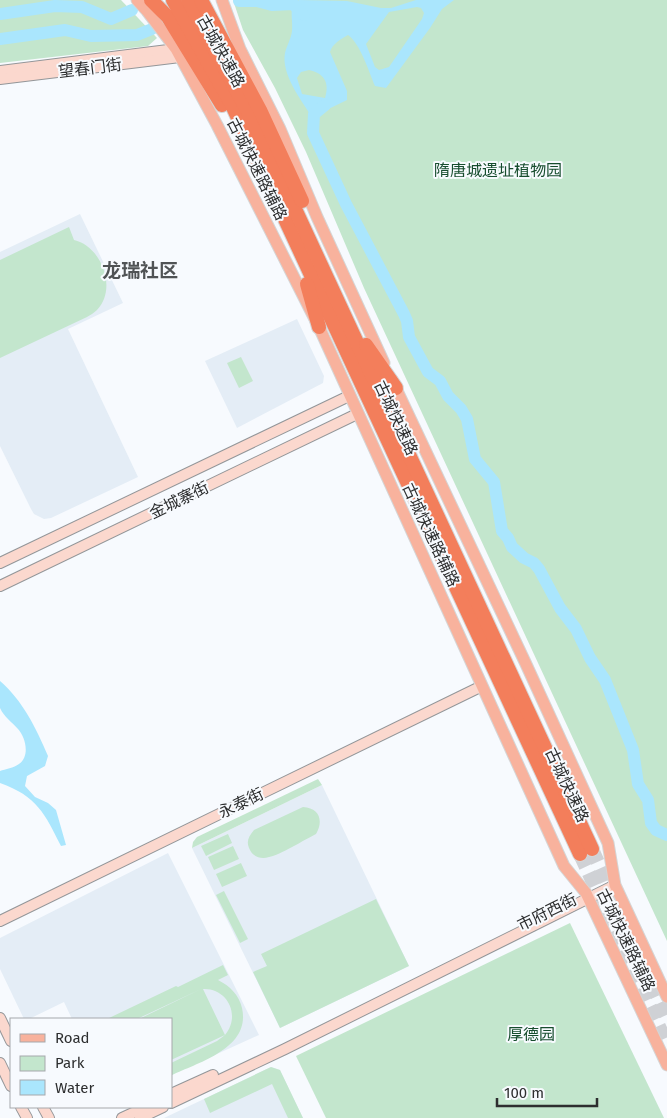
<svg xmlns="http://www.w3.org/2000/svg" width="667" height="1118" viewBox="0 0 667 1118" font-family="'Fira Sans','Noto Sans SC',sans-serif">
	<rect width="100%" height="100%" fill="#f7fafe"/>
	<g fill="#e4edf6">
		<path d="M80,214l43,89 -55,26 70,148 -87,41 -7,1 -10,-5 -3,-5 -31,-63v-194z"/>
		<path d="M297,319l27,57 -1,7 -86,45 -32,-67z"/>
		<path d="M322,785l87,181 -129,62 -88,-180z"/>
		<path d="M168,853l91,182 -88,40v-56h-99l-8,-17 -35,17h-5l-24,-50v-31z"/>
		<path d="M271,1067l9,3 23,48h-139z"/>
	</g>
	<g fill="#c3e6cd" fill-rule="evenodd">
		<path d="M0,0h121l36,38 -9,8 -148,17z"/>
		<path d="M233,0h434v941l-303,-653 -58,-136 -31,-64 -32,-58z"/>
		<path d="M69,227l5,13c27,6 44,48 23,70 -3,3 -7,5 -10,7l-87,41v-98z"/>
		<path d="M241,357l12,24 -14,7 -12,-25z"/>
		<path d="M318,779l4,6 -130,63 1,-6 4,-5z"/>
		<path d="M303,807c16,1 21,13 13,27 -12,6 -36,21 -47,23 -9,3 -17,-1 -20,-9 -3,-7 0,-12 5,-18z"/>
		<path d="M228,834l4,9 -26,13 -5,-10z"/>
		<path d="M233,846l6,13 -25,11 -6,-13z"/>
		<path d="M241,863l6,13 -25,11 -6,-13z"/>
		<path d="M224,891l24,48 -8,4 -24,-48z"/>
		<path d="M376,899l33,67 -129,62 -27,-56 14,-6 -6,-12z"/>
		<path d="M570,923l94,195h-338l-30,-62z"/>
		<path d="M223,965l5,10 -10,5c12,6 21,15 24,28 9,40 -43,54 -70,67l-1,-12 46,-22 8,-6 -54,25v-41h-32l62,-30 -64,30h-30l69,-33 2,1zM203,989c25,-1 38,27 22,46z"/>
		<path d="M271,1067l9,3 23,48h-15l-16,-34 -62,29 -6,-14z"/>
	</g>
	<g fill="#aae6fd" fill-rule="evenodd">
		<path d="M299,0l48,1 34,7h10l25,-8h38l-12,9 -12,19 -44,60 -11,-2c-6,-14 -15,-43 -27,-51 -7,4 -16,9 -18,17l17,39v9l-35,17c-11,-17 -31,-43 -27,-64 2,-8 6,-14 7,-22 1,-10 -2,-18 1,-27zM417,7l4,1 3,5 -2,6 -33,48 -10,3 -4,-3 -9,-23 23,-32zM309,70c15,3 21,13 16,28l-23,-4 -5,-16 4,-6z"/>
		<path d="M0,681c23,20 36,47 48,75l-3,10 -18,10 -2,10 10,11 13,6 8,7 10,35 -5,1c-16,-32 -24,-50 -61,-63v-12c5,-2 14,-3 19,-7 11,-8 7,-26 -1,-35 -6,-7 -14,-12 -18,-21z"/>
	</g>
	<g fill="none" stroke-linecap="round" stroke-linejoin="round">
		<g stroke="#aae6fd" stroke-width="12">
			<path d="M239,1h18l15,4 21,-1 11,11"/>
			<path d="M0,14l55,-8 27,1 29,12 21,-9"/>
			<path d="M0,39l65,-9 26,6 46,-1 15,-6"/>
			<path d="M325,105l-11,9 -1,19 33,71 58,110 3,7 2,16 19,35 12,9 8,15 13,13 6,10 8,40 19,23 8,49 6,7 4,9 12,11 10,5 5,6 21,39 16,21 14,29 15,22 28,70 5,34 10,16 3,23 5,7 11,5"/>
		</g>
		<g stroke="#cfd1d5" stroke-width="14" stroke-dasharray="14 7" stroke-linecap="butt">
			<path d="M592,849l75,169"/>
			<path d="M580,854l87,190"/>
		</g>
		<defs>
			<g id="secondary">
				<path d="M0,71l176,-22"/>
				<path d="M0,79l180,-22"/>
				<path d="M0,563l349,-167"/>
				<path d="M0,586l357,-172"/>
				<path d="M0,921l482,-235"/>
				<path d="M0,1018l11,23"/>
				<path d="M0,1063l11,23"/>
				<path d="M171,1094l42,-19"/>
				<path d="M171,1103l114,-54 330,-164"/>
				<path d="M21,1107l6,11"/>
				<path d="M43,1107l6,11"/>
				<path d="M122,1118l24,-11"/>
				<path d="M140,1118l23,-11"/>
			</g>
			<g id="primary">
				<path d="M137,0l10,11 29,38 41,76 102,202 245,539 22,27 81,172"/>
				<path d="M222,0l18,49 40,80 37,88 67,146"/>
				<path d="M392,380l133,282 83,181 7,42 52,112"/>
			</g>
			<g id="highway">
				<path d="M151,0l17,17 54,88"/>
				<path d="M173,0l59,105 348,749"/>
				<path d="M188,0l75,140 329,709"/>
				<path d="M201,0l59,110 42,91"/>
				<path d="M307,284l12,43"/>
				<path d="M366,345l30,43"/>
			</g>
		</defs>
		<use href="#secondary" stroke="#939699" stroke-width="12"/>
		<use href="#primary" stroke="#d5d5d5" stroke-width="13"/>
		<use href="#highway" stroke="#d5d5d5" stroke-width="16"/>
		<use href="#secondary" stroke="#fbd8ce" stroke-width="10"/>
		<use href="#primary" stroke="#f8b29d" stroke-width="11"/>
		<use href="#highway" stroke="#f37e5b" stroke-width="14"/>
	</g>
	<g text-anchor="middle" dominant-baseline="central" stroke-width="4" stroke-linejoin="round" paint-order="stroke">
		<g font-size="16" fill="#2d2e2f" stroke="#f7fafe">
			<text transform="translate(221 51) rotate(61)">古城快速路</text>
			<text transform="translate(90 68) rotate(-7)">望春门街</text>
			<text transform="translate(257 169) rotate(63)">古城快速路辅路</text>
			<text transform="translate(396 418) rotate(65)">古城快速路</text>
			<text transform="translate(179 500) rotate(-26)">金城寨街</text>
			<text transform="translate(431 535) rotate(65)">古城快速路辅路</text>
			<text transform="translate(567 785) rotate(65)">古城快速路</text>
			<text transform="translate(241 803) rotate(-26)">永泰街</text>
			<text transform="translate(547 912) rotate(-26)">市府西街</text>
			<text transform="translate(626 940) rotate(64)">古城快速路辅路</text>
		</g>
		<g font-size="16" fill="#174d2e" stroke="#f7fafe">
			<text x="498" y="170">隋唐城遗址植物园</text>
			<text x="531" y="1034">厚德园</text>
		</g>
		<g font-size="19" font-weight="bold" fill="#505355" stroke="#f7fafe">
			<text x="140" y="270">龙瑞社区</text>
		</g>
	</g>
	<rect x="10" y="1018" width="162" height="90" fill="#f7fafe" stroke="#a6a8ab"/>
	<rect x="20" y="1034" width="25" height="8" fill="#f8b29d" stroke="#a6a8ab"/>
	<text x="55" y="1043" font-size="15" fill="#2d2e2f">Road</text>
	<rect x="20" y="1056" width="25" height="15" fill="#c3e6cd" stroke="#a6a8ab"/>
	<text x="55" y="1068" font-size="15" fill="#2d2e2f">Park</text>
	<rect x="20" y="1080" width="25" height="15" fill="#aae6fd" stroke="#a6a8ab"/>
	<text x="55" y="1093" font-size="15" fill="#2d2e2f">Water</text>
	<path d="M497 1098v8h100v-8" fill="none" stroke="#2d2e2f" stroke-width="2.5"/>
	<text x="504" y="1098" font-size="15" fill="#2d2e2f" stroke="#f7fafe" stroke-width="4" paint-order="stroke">100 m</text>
</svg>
